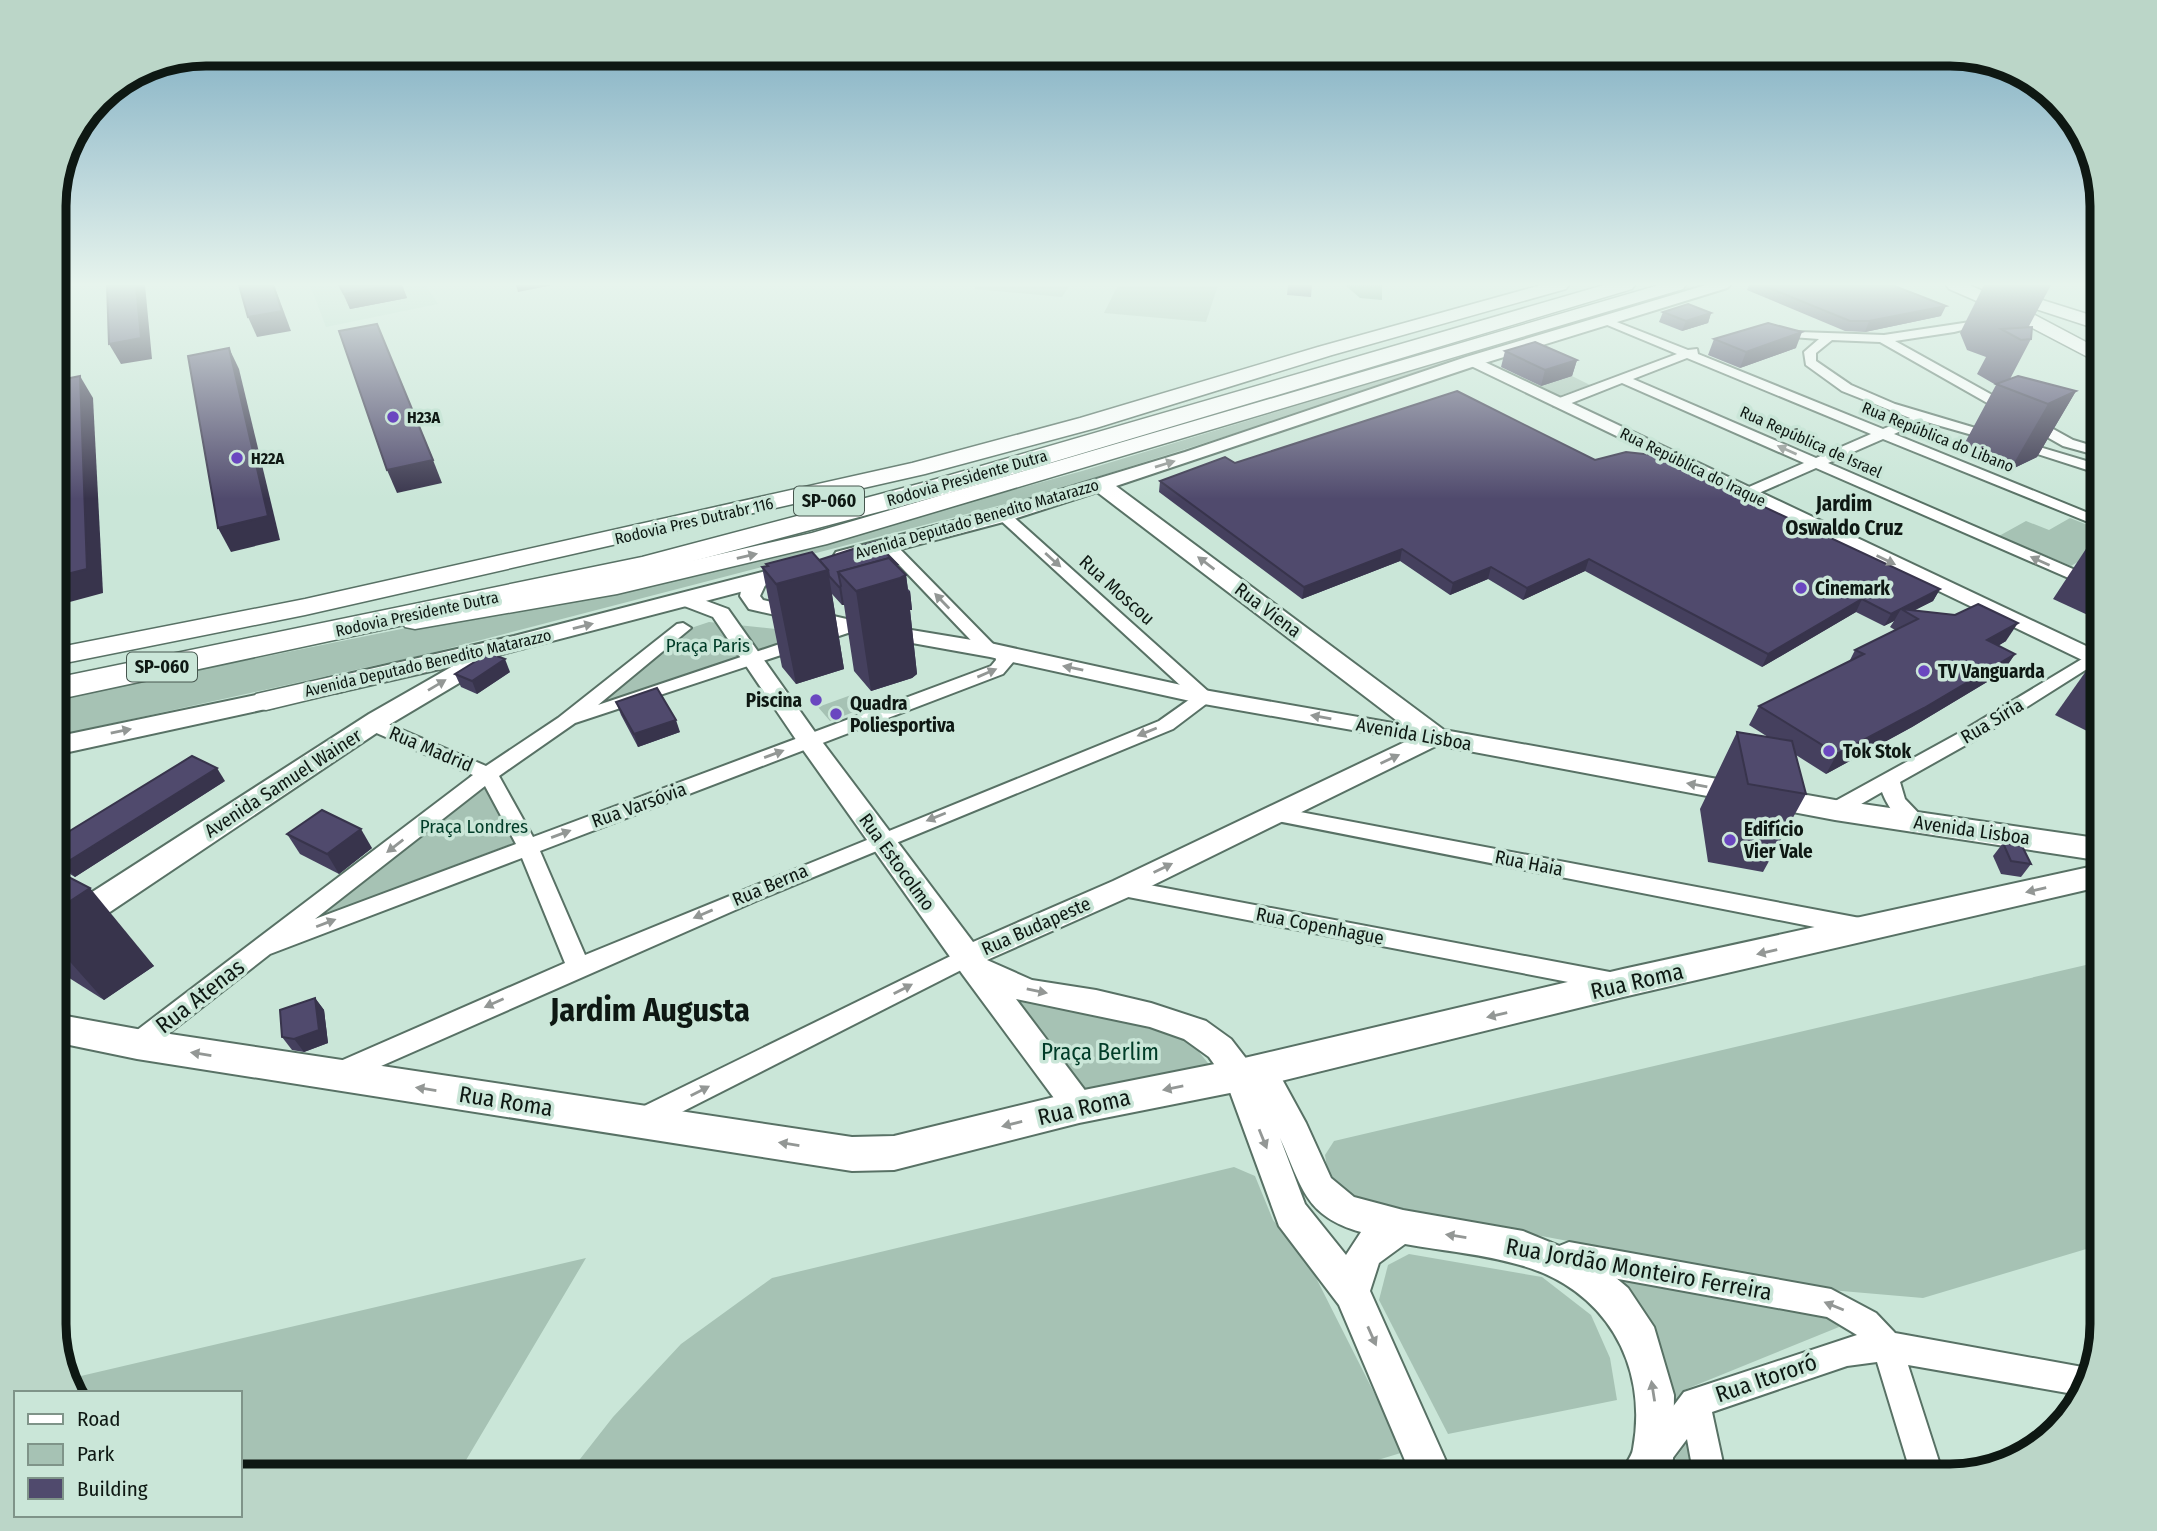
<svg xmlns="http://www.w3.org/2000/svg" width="2157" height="1531" viewBox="0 0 2157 1531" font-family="'Fira Sans Condensed',sans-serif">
	<rect width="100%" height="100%" fill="#cae6d8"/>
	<path fill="#b9ddcc" d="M310,285h115l13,19 -112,23z"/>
	<g fill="#a6c2b4">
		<path d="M977,285h93l-8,12 -88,-8z"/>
		<path d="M1118,285h100l-12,37 -102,-9z"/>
		<path d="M1694,285h10l-664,210 -613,159 -372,82v-37l752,-152 275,-76z"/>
		<path d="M1572,376l18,9 -31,11 -21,-10z"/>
		<path d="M2070,518l33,13v16l-32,19 -72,-30 27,-15 23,9z"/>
		<path d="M709,622l104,11 -220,73 98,-78z"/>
		<path d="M854,694l13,13 -37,14 -12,-14z"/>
		<path d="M482,782l39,58 -219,83z"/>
		<path d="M2103,961v283l-180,54 -93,-8 -482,-90 -19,-19 -4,-26 9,-14z"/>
		<path d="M1016,995l166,36 34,42 -135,28 -75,-100z"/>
		<path d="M1234,1167l21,9 18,44 33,38 98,194 -82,25h-756l47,-60 68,-73 91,-66z"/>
		<path d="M1409,1254l133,23 49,38 19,43 7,42 -169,34 -69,-134 9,-35z"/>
		<path d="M586,1258l-130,219h-216v-84h-168l-4,-14z"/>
		<path d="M1588,1269l246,47 5,11 -155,63 -13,17z"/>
		<path d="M1688,1441l7,36h-33z"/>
	</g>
	<path fill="#68947f" d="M1345,285h37v15l-22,-2z"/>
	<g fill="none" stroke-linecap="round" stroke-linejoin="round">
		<defs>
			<g id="minor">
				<path d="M2091,285h12v5l-11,-3z"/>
				<path d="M1604,317l84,33 9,-1 1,5 185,75 27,-11 -68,-27 -36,-26 -2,-13 15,-13 -42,-3 -4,-1v-4l111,4 106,-16v4l-36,9 -59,9 178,99 30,9v8l-40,-11 -183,-104 -48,-2 -16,13v8l35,24 44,19 208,62v9l-81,-26 -99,-28 -29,13 209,85v9l-220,-89 -55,24 275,119v11l-287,-125 -64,28h-10l-2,-3 2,-3 62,-27 -182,-80 -58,23h-10v-6l123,-46 -77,-32 -2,-2zM1687,358l184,76 -55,24 -183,-79z"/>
				<path d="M1003,511l5,1 202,181 3,4 -3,4 -37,28 -415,171 -420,185 -9,-3 -3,-8 3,-8 236,-103 -43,-105 -252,96 -124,97 -9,3 -9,-3 -3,-7 3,-7 345,-262 -108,-47 -2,-4 2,-4h14l107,46 72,-48 119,-94 6,-1 8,5 -93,77 247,-83 6,-1 8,5 -2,4 -282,93 -76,53 34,61 458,-171 5,-6 -1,-6h-11l-101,-106 -3,-3 3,-3h10l105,107h11l5,12 -11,13 -463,177 45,104 574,-234 34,-24 -195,-179 -2,-3 2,-3zM485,786l31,58 -201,75z"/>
				<path d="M2092,653l6,1 3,4 -3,4 -125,79 -73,41 5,17 22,23 -3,5 -7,2c-17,-5 -29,-21 -35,-37l-40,23h-14l-3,-5 3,-5 131,-72z"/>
				<path d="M1274,807l586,111 8,3 3,6 -3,6 -8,3 -593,-117 -3,-5 3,-5z"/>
				<path d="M1123,880l492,93 8,2 4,7 -4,7 -8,2 -492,-95 -8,-2 -3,-6 3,-6z"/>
				<path d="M967,948l8,3 3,6 -3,6 -323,164 -9,3 -9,-3 -4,-8 4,-8z"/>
				<path d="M1569,1242l262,47 45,24 19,20 193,35 -9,27 -171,-30 36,112h-32l-35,-115 -30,4 -135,46 14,65h-32l-7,-38 -18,24 -11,5 -11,-5 -5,-11 5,-11 37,-49 173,-57 -30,-18 -258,-47 -10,-4 -4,-10 4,-10z"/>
			</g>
			<g id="tertiary">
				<path d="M1472,356l631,298v16l-636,-306 -3,-3 3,-3z"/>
				<path d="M757,575l7,2 3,4 -7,15 3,4 88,20 139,23 214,47 240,42 4,5 -4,5 -311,153 -146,65 45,20 64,10 55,13 55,18 25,18 17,22 12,-5 11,3 35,64 25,55 23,19 49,13 120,21 73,30 32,27 26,39 20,68 -1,64 -8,18h-46c3,-9 13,-20 14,-28 16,-86 -29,-161 -113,-184 -37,-11 -77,-14 -115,-21l-26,19 -9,28 83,186h-41l-73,-172 -60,-79 -53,-145 -17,-24 -25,-18 -34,-12 -134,-28 74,98 5,10 -5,10 -11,4 -11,-4 -105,-142 -162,-228 -88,-130 -34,-13 -3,-4 3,-4h14l35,13 89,126 156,207 140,-61 296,-141 -205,-36 -214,-47 -139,-25 -102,-23 -9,-13c2,-11 6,-18 17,-21zM1280,1138c22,48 24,78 81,94l-15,23 -41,-51z"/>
			</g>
			<g id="secondary">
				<path d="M1706,285h24l-3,3 -249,77 -362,121 328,244 391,70 268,39v22l-268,-41 -409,-77 -329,-251 -86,28 -167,44 -8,-2 -3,-5 3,-5 159,-42 190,-58 281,-95z"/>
				<path d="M801,562l8,2 3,5 -3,5 -322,84 3,4 -4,5 -99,59 -307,206 -11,3 -11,-3 -3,-6 3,-12 311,-200 84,-48 -118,27 -9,-2 -4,-6 4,-6 188,-43z"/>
				<path d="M266,693l9,2 4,6 -4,6 -220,48v-18z"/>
				<path d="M2103,864v22l-480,111 -383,94 -161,32 -185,47 -42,1 -715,-112 -82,-17v-28l82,15 715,108 42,-1 185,-45 161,-32 383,-90z"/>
			</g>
			<g id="primary">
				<path d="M1541,285h28l-3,4 -234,66 -236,73 -171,46 -620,141 -250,50v-17l250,-49 607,-136 168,-45 238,-71z"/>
				<path d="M1659,285h27l-3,4 -856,255 -210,50 -202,35 -10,-2 -4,-6 4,-6 10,-2 202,-35 195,-45z"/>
				<path d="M1946,285h23l45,19 89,47v14l-101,-53 -53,-23z"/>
				<path d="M2014,291l89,28v12l-95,-31 -3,-4 3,-4z"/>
				<path d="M335,676l10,3 5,6 -5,6 -79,19 -10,-2 -5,-7 5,-7z"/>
			</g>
			<path id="motorway" d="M1604,285h31l-3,4 -686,205 -290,77 -601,129v-22l587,-121 284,-75z"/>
		</defs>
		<use href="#minor" stroke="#587165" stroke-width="4"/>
		<use href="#tertiary" stroke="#587165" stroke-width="4"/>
		<use href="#secondary" stroke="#587165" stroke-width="4"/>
		<use href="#primary" stroke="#587165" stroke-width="3"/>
		<use href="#motorway" stroke="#587165" stroke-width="3"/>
		<use href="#minor" fill="#fff" fill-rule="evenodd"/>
		<use href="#tertiary" fill="#fff" fill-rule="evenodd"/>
		<use href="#secondary" fill="#fff" fill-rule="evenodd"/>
		<use href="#primary" fill="#fff" fill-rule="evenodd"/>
		<use href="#motorway" fill="#fff" fill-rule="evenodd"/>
	</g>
	<g fill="#45405e">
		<path d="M339,285h63l5,13 -57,11z"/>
		<path d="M1288,285h24l-1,12 -24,-2z"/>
		<path d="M1749,285h143l49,31 -76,16 -20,-1 -98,-41z"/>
		<path d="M1984,285h67l-23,43 3,11 -21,40 66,12 -39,66 -27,13 -49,-20 35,-65 -19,-11 9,-17 -19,-7 -7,-17z"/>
		<path d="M1663,312l48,1 -3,10 -26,8 -23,-9z"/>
		<path d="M1714,339l82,9 -56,20 -32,-13z"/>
		<path d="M1505,351l72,9 -5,16 -31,10 -40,-19z"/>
		<path d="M1595,460l345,129 -7,12 -18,9 91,31 -8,5 17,8 -13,19 -90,54 -86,47 -30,-19 10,39 -43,78 -55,-10 -8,-53 37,-77 31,5 -19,-12 10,-19 90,-44 6,-12 40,-20 -5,-3 4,-6 -10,5 -28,-14 -94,55 -177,-96 -62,29 -35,-21 -38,16 -50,-34 -98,38 -143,-107 1,-11 75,-18z"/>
		<path d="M2103,523v99l-50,-23z"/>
		<path d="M819,560l78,5 9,10 2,14 2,2 2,19h-2l7,64 -5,4 -41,13 -17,-20 -10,-66h-2l-10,-11 12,75 -48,15 -14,-17 -20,-100 4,-1v-2z"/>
		<path d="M2103,647v92l-48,-24z"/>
		<path d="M510,672l-33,22 -16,-7 -6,-13z"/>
		<path d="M616,702l64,30 -42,15 -17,-32z"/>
		<path d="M225,781l-150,96 -20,-12v-25z"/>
		<path d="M2103,790v12l-7,-4z"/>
		<path d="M287,834l85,14 -33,26 -39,-20z"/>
		<path d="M2003,843l28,21 -10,13 -20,-3 -8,-18z"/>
		<path d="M55,870l99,96 -50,34 -49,-31z"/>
		<path d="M315,998l9,12 4,33 -24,9 -12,-2 -10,-13z"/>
	</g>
	<g fill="#38344c">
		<path d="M136,285h9l7,74 -31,5 -12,-20z"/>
		<path d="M273,285h1l17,46 -34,6 -9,-20z"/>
		<path d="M392,285h10l5,13 -57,11 -6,-15z"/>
		<path d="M516,285h37l-35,7z"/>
		<path d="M1946,306l-5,10 -76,16 4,-11z"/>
		<path d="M1711,313l-3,10 -26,8 4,-10z"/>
		<path d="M1802,332l-6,16 -56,20 6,-16z"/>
		<path d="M229,348l10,21 41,171 -49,12 -13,-24z"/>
		<path d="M1577,360l-5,16 -31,10 4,-16z"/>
		<path d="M80,376l13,22 10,195 -48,13v-29z"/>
		<path d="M2076,391l-39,66 -27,13 38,-66z"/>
		<path d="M433,460l9,23 -45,10 -10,-23z"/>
		<path d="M1402,549l-2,12 -98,38 2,-12z"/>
		<path d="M1589,559l-4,12 -62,29 4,-12z"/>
		<path d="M897,564l1,15 8,-4 2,17 2,-1 2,19h-2l7,64 -5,4 -41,13 -15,-100z"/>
		<path d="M1491,567l-3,12 -38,16 3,-12z"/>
		<path d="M828,570l16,99 -48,15 -20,-100z"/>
		<path d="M841,586l3,19h-2l-3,-18z"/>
		<path d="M1940,589l-7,12 -24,12 -8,-4z"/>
		<path d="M1862,599l-6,13 -94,55 6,-13z"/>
		<path d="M1901,609l-7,12 -10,5 7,-12z"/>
		<path d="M2018,623l-12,18 -31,18 12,-19z"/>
		<path d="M2015,654l-13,19 -90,54 -86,47 11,-20z"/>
		<path d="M505,659l5,13 -33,22 -5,-13z"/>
		<path d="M676,720l4,12 -42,15 -4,-13z"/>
		<path d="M217,768l8,13 -150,96 -11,-13z"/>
		<path d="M361,829l11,19 -33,26 -12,-20z"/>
		<path d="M90,888l64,78 -50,34 -49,-55v-34z"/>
		<path d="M315,998l9,12 4,33 -24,9 -10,-13z"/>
	</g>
	<g fill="#504a6d" stroke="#38344c" stroke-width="2">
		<path d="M107,285h29l5,53 -32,6z"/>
		<path d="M239,285h34l9,26 -34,6z"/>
		<path d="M339,285h53l-48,9z"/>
		<path d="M1762,285h130l54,21 -77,15h-19z"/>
		<path d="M1688,304l23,9 -25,8 -23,-9z"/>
		<path d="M1768,323l34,9 -56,20 -32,-13z"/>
		<path d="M377,324l56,136 -46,10 -48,-139z"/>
		<path d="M2032,327l-1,12 -10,1 -20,-11z"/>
		<path d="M1535,342l42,18 -32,10 -40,-19z"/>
		<path d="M229,348l39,168 -50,12 -30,-172z"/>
		<path d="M80,376l7,193 -32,8v-196z"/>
		<path d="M2018,376l58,15 -28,13 -52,-20z"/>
		<path d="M1457,391l138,69 31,-8 27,3 287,134 -49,25 -29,-15 -94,55 -179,-95 -62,29 -36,-21 -38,16 -51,-34 -98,38 -144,-106 65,-24 10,6z"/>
		<path d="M875,542l22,22h-1l-7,-6 -51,14 3,14 -2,1 -10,-11 -1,-6 -9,-10z"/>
		<path d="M812,552l16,18 -52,14 -14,-17 6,-1 -2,-2z"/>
		<path d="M889,558l17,17 -6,3 -44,13 -18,-19z"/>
		<path d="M1978,604l40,19 -31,17 28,14 -91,54 -87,46 -78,-48 105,-52 -9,-4 63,-31 -17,-10 54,6z"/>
		<path d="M489,653l16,6 -33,22 -17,-7z"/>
		<path d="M657,688l19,32 -42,14 -18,-32z"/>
		<path d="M1737,732l55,9 14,53 -58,-10z"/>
		<path d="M192,756l25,12 -153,96 -9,-6v-18z"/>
		<path d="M322,810l39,19 -34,25 -40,-20z"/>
		<path d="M2003,843l19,3 9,18 -20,-3z"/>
		<path d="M55,870l35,18 -35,23z"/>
		<path d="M315,998l4,32 -25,9 -12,-2 -2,-27z"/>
	</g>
	<defs><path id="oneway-solid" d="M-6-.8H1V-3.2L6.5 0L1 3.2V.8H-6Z" transform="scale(1.75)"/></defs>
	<g fill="#939795">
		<use href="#oneway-solid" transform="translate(1787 450) rotate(-156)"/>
		<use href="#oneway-solid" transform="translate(1165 464) rotate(-17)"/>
		<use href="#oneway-solid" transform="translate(747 556) rotate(-13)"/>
		<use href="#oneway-solid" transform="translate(1053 560) rotate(42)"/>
		<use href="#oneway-solid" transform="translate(1886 560) rotate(26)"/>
		<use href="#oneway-solid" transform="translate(2040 561) rotate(-156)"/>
		<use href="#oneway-solid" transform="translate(1206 563) rotate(-143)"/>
		<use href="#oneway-solid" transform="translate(942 601) rotate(-134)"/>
		<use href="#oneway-solid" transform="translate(583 626) rotate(-14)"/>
		<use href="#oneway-solid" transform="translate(1073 668) rotate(-168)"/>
		<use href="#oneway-solid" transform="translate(987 673) rotate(-23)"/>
		<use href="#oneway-solid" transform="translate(437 685) rotate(-31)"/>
		<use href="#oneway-solid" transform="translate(1321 717) rotate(-170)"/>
		<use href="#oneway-solid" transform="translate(121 731) rotate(-12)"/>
		<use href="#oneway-solid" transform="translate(1147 732) rotate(158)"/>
		<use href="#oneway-solid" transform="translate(774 754) rotate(-20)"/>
		<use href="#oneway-solid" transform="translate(1390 759) rotate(-25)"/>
		<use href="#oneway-solid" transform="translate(1697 785) rotate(-170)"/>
		<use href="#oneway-solid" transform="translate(936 817) rotate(158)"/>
		<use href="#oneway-solid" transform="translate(561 834) rotate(-20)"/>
		<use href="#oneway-solid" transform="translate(395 846) rotate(142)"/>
		<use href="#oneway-solid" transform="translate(1163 868) rotate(-26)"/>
		<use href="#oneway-solid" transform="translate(2036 890) rotate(167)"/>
		<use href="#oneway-solid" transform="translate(703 914) rotate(157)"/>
		<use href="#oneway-solid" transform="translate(326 923) rotate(-21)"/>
		<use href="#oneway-solid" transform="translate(1767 952) rotate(167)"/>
		<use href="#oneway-solid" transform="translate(903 989) rotate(-27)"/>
		<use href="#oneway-solid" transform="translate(1037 991) rotate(12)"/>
		<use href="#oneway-solid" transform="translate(494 1003) rotate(156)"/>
		<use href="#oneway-solid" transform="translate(1497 1015) rotate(167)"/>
		<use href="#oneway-solid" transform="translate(201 1054) rotate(-171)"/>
		<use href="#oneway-solid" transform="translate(1173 1088) rotate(169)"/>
		<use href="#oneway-solid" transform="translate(426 1089) rotate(-171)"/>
		<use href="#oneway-solid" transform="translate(700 1091) rotate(-27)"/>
		<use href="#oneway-solid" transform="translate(1012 1124) rotate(166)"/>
		<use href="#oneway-solid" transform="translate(1263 1139) rotate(68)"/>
		<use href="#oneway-solid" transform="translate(789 1144) rotate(-171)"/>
		<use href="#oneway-solid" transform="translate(1456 1236) rotate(-171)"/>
		<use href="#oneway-solid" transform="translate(1834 1306) rotate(-158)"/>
		<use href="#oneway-solid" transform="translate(1372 1336) rotate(66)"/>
		<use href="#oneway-solid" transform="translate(1653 1391) rotate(-99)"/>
	</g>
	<linearGradient id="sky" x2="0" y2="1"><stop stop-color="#75a7be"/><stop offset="0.57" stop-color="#e7f4ed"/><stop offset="1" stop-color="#e7f4ed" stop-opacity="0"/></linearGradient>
	<rect width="2157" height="499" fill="url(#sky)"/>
	<g fill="#6a47c0" stroke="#cae6d8" stroke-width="2.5">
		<circle cx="393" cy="417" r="7"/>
		<circle cx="237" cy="458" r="7"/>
		<circle cx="1801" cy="588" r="7"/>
		<circle cx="1924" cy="671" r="7"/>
		<circle cx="816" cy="700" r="7"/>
		<circle cx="836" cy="714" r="7"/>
		<circle cx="1829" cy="751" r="7"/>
		<circle cx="1730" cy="840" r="7"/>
	</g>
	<g text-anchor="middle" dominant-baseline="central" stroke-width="7" stroke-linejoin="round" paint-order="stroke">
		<g font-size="16" font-weight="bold" fill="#0e1813" stroke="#cae6d8" text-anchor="start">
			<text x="407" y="417">H23A</text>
			<text x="251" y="458">H22A</text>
		</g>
		<g font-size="16" fill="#0e1813" stroke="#cae6d8">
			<text transform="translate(1938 437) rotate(22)">Rua República do Libano</text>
			<text transform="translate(1811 442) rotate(24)">Rua República de Israel</text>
			<text transform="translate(1693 467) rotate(26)">Rua República do Iraque</text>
			<text transform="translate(967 478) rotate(-16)">Rodovia Presidente Dutra</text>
			<text transform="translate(977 519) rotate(-16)">Avenida Deputado Benedito Matarazzo</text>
			<text transform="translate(694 521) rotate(-13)">Rodovia Pres Dutrabr 116</text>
			<text transform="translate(417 614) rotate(-12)">Rodovia Presidente Dutra</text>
			<text transform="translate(428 663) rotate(-13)">Avenida Deputado Benedito Matarazzo</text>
		</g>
		<g fill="#cae6d8" stroke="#46564e" stroke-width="2">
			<rect x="794" y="486.5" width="70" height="29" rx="5"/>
			<rect x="127" y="652.5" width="70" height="29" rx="5"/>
		</g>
		<g font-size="18" font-weight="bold" fill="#0e1813">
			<text x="829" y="501">SP-060</text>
			<text x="162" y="667">SP-060</text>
		</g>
		<g font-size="19" font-weight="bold" fill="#0e1813" stroke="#cae6d8" text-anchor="start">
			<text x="1815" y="588">Cinemark</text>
			<text x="1938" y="671">TV Vanguarda</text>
			<text x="802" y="700" text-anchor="end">Piscina</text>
			<text x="850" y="703">Quadra<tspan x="850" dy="22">Poliesportiva</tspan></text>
			<text x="1843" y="751">Tok Stok</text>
			<text x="1744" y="829">Edifício<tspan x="1744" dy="22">Vier Vale</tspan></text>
		</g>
		<g font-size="19" fill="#0e1813" stroke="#cae6d8">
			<text transform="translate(1117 590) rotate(42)">Rua Moscou</text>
			<text transform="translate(1268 610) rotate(37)">Rua Viena</text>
			<text transform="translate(1992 721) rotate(-31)">Rua Síria</text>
			<text transform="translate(1414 734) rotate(10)">Avenida Lisboa</text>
			<text transform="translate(431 749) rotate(23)">Rua Madrid</text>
			<text transform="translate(283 783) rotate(-33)">Avenida Samuel Wainer</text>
			<text transform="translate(639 805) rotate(-20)">Rua Varsóvia</text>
			<text transform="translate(1972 830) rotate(8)">Avenida Lisboa</text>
			<text transform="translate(897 862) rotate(54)">Rua Estocolmo</text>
			<text transform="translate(1529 863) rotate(11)">Rua Haia</text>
			<text transform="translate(770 885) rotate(-23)">Rua Berna</text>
			<text transform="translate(1036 926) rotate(-24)">Rua Budapeste</text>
			<text transform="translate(1320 926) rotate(11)">Rua Copenhague</text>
		</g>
		<g font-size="19" fill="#003c28" stroke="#cae6d8">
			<text x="708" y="645">Praça Paris</text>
			<text x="474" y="826">Praça Londres</text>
		</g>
		<g font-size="21" font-weight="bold" fill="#0e1813" stroke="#cae6d8">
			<text x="1844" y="504">Jardim<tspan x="1844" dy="24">Oswaldo Cruz</tspan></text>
		</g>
		<g font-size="23" fill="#0e1813" stroke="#cae6d8">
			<text transform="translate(1637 981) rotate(-13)">Rua Roma</text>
			<text transform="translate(200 996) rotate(-38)">Rua Atenas</text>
			<text transform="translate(506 1101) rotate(9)">Rua Roma</text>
			<text transform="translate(1084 1107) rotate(-13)">Rua Roma</text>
			<text transform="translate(1639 1269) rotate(10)">Rua Jordão Monteiro Ferreira</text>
			<text transform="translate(1766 1378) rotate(-19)">Rua Itororó</text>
		</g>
		<g font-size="23" fill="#003c28" stroke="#cae6d8">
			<text x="1100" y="1052">Praça Berlim</text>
		</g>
		<g font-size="32" font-weight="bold" fill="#0e1813" stroke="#cae6d8">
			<text x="650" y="1010">Jardim Augusta</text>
		</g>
	</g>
	<path d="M0 0H2157V1531H0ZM206 66H1950A140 140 0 0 1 2090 206V1324A140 140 0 0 1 1950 1464H206A140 140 0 0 1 66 1324V206A140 140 0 0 1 206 66Z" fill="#bbd6c8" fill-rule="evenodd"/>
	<path fill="none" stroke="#0e1813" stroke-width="9" d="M206 66H1950A140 140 0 0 1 2090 206V1324A140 140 0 0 1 1950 1464H206A140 140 0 0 1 66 1324V206A140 140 0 0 1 206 66Z"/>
	<rect x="14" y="1391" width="228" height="126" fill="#cae6d8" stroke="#7f9489" stroke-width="2"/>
	<rect x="28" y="1414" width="35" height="10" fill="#ffffff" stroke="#7f9489" stroke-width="2"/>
	<text x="77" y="1426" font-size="21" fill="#0e1813">Road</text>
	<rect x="28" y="1444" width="35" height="21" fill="#a6c2b4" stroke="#7f9489" stroke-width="2"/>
	<text x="77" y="1461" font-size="21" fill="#0e1813">Park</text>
	<rect x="28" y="1478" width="35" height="21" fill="#504a6d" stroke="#7f9489" stroke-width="2"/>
	<text x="77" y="1496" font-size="21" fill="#0e1813">Building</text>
</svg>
